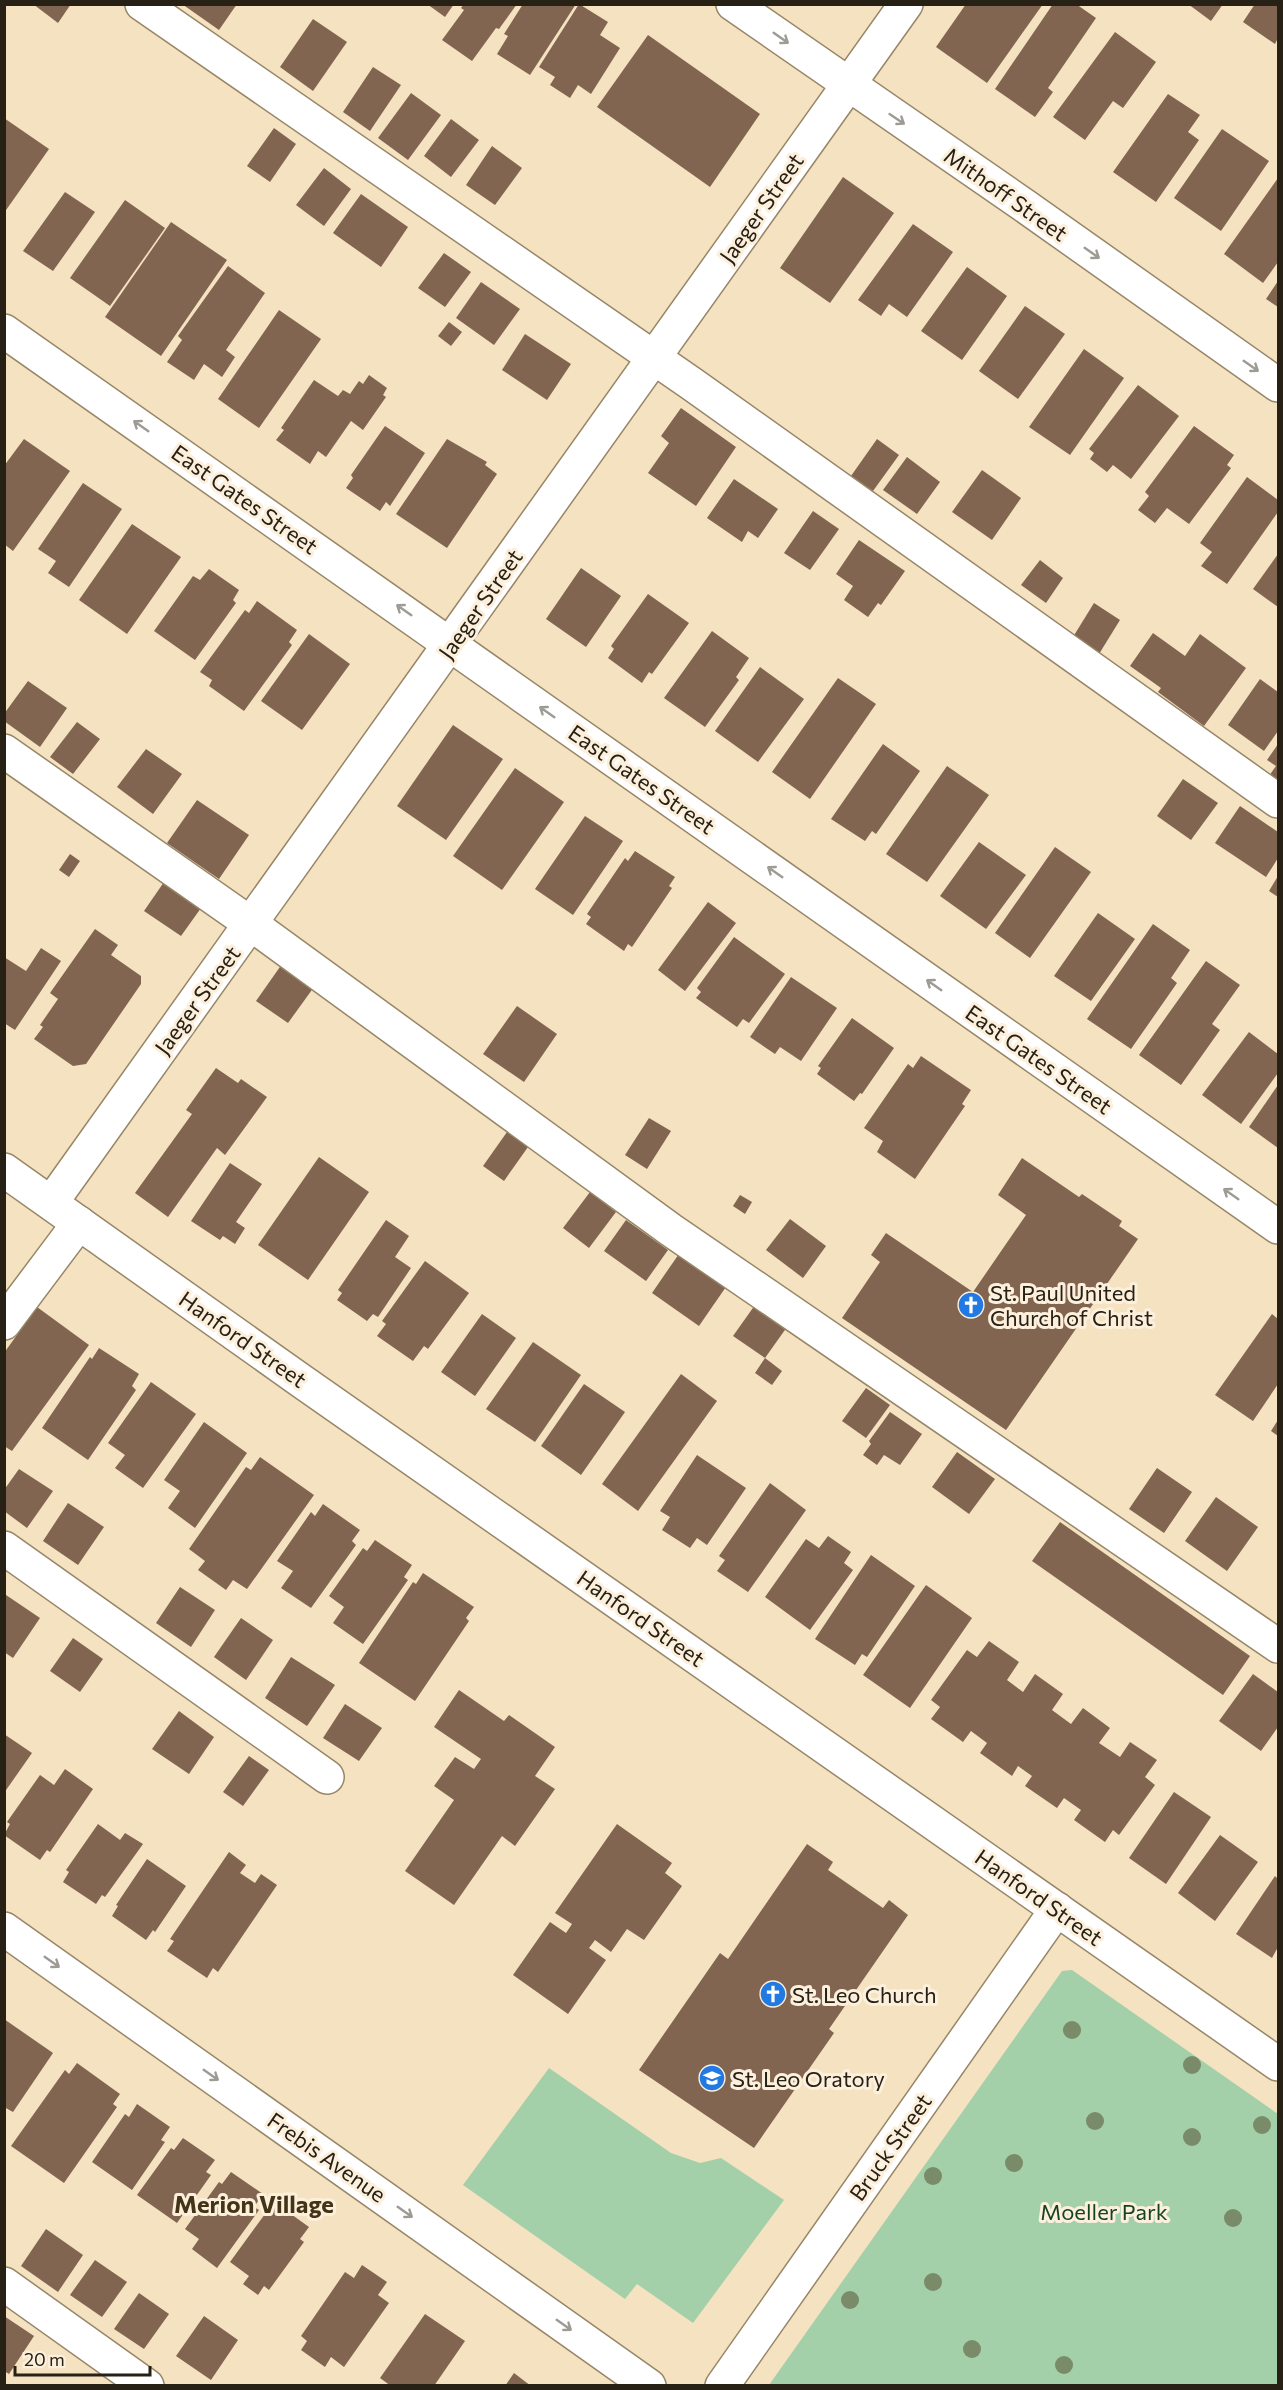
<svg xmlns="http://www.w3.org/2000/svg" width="1283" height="2390" viewBox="0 0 1283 2390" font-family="Commissioner,sans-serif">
	<rect width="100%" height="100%" fill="#f5e2c1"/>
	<g fill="#a3cfa9">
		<path d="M1072,1970l206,144v271h-509l293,-414z"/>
		<path d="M549,2068l122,85 29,10 21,-5 63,42 -91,123 -56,-39 -12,15 -162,-114z"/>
	</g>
	<g fill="#816550">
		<path d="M33,4h38l-13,19z"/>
		<path d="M182,4h55l-18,26z"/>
		<path d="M427,4h27l-9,13z"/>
		<path d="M464,4h53l-18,25 -3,-1 -24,33 -30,-21 22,-30 -3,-2z"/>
		<path d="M523,4h53l-46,71 -33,-21 11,-18 -4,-2z"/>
		<path d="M579,4l29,18 -8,13 20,13 -29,46 -13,-9 -8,13 -20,-13 5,-8 -16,-10z"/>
		<path d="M966,4h77l-56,79 -51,-36z"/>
		<path d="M1053,4h23l20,14 -48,70 5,4 -18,25 -40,-28z"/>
		<path d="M1188,4h35l-12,17z"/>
		<path d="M1255,4h23v34l-3,6 -32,-22z"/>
		<path d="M313,19l34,23 -34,49 -33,-24z"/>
		<path d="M1115,32l41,30 -33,46 -10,-7 -28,39 -32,-23z"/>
		<path d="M648,35l112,79 -50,73 -113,-80z"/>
		<path d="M373,67l28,18 -31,46 -27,-19z"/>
		<path d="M411,93l30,22 -33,45 -30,-22z"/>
		<path d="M1168,94l32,21 -12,17 11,8 -43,62 -43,-30z"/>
		<path d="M4,118l45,31 -45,64z"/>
		<path d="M451,119l28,21 -28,37 -27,-21z"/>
		<path d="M274,128l22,16 -26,38 -23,-16z"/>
		<path d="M1222,129l47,32 -48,70 -47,-33z"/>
		<path d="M492,146l30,22 -27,37 -29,-20z"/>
		<path d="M324,168l27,21 -27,37 -28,-21z"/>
		<path d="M843,177l51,36 -64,90 -50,-35z"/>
		<path d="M1278,178v84l-15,21 -39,-29z"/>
		<path d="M65,192l30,20 -42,59 -30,-20z"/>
		<path d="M361,194l47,33 -27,40 -48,-34z"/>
		<path d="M125,200l40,28 -55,78 -40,-28z"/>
		<path d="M171,222l56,38 -66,96 -56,-39z"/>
		<path d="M913,224l40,28 -46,65 -18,-13 -8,12 -23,-16z"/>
		<path d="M444,253l27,19 -26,35 -27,-19z"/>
		<path d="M228,266l37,27 -39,57 9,7 -13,20 -18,-13 -10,16 -27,-18 15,-22 -4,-4z"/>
		<path d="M967,267l40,29 -45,64 -41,-29z"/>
		<path d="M1278,281v26l-12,-8z"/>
		<path d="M481,282l39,27 -26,36 -38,-27z"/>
		<path d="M1025,306l40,28 -47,65 -39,-28z"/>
		<path d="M279,310l42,29 -62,89 -41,-29z"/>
		<path d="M449,322l13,10 -11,14 -13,-10z"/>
		<path d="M525,334l46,30 -24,36 -45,-30z"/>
		<path d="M1084,349l40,29 -54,77 -41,-28z"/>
		<path d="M369,375l18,13 -4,7 3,2 -23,33 -12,-9 -25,36 -8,-6 -8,13 -34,-24 8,-10 -3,-2 33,-48 24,16 5,-6 7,4 9,-13 4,3z"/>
		<path d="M1138,385l41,31 -48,63 -18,-14 -6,7 -17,-13 4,-6 -5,-4z"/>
		<path d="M681,408l55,39 -40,59 -48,-33 21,-30 -8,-7z"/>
		<path d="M385,426l40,27 -35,53 -4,-4 -6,9 -34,-23 7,-10 -2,-3z"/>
		<path d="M1194,426l40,29 -7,10 4,3 -42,56 -22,-16 -12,15 -17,-13 11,-14 -4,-4z"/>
		<path d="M24,439l46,32 -57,80 -9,-7v-78z"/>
		<path d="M447,439l40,23 -2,3 12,9 -50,74 -51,-34z"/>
		<path d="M877,439l22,16 -26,36 -22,-15z"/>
		<path d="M907,457l33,25 -23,32 -34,-24z"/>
		<path d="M982,470l39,28 -29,42 -40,-28z"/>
		<path d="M1247,477l31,23v12l-51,72 -26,-18 11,-14 -12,-9z"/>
		<path d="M734,479l44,30 -20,29 -10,-7 -6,11 -35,-24z"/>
		<path d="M83,483l39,26 -53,78 -21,-14 8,-12 -18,-12z"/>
		<path d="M813,511l26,18 -29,41 -26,-17z"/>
		<path d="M132,524l49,33 -54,77 -48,-34z"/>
		<path d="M859,540l46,31 -24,34 -3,-2 -10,14 -24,-17 9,-14 -17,-12z"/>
		<path d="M1278,554v53l-25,-18z"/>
		<path d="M1040,560l23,18 -17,25 -25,-18z"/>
		<path d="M581,568l40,28 -35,51 -40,-28z"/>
		<path d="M209,569l30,21 -6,10 3,3 -41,57 -41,-29 39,-55 7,4z"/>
		<path d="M648,594l41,29 -37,51 -3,-2 -7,11 -34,-25 6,-9 -3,-3z"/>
		<path d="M257,601l40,29 -8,12 3,3 -48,66 -35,-25 3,-6 -12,-8 45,-62 4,3z"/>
		<path d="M1094,603l26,17 -21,34 -26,-17z"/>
		<path d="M712,631l37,27 -13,19 3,3 -34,47 -41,-29z"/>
		<path d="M1153,633l32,23 15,-22 46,34 -42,58 -46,-34 3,-4 -31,-22z"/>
		<path d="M309,634l41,30 -48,66 -41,-29z"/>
		<path d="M760,667l44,32 -46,63 -43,-31z"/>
		<path d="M838,678l38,26 -66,95 -38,-27z"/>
		<path d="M1260,679l18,13v39l-14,20 -36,-26z"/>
		<path d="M28,681l39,27 -27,39 -36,-26v-7z"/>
		<path d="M77,722l23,17 -27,35 -23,-17z"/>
		<path d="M453,725l50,34 -57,81 -49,-34z"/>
		<path d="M883,744l37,27 -44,63 -4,-3 -7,10 -34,-22z"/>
		<path d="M1278,744v38l-9,-6 7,-10 -9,-6z"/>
		<path d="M146,749l36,25 -29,40 -36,-27z"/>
		<path d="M947,766l42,29 -62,87 -41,-28z"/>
		<path d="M515,768l49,34 -62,88 -49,-34z"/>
		<path d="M1183,779l35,24 -27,37 -34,-24z"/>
		<path d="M197,800l52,35 -30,44 -52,-36z"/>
		<path d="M1240,806l38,26v26l-12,19 -51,-34z"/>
		<path d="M585,816l38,25 -50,74 -38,-26z"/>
		<path d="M979,842l47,33 -40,54 -46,-33z"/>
		<path d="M1055,847l36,25 -61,86 -35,-25z"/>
		<path d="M635,851l40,26 -6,9 3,2 -40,59 -4,-3 -4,7 -38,-27 5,-7 -4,-3 38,-56 3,3z"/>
		<path d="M70,854l10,7 -11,16 -10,-7z"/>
		<path d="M1278,876v21l-9,-6z"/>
		<path d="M164,882l37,26 -20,28 -37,-25z"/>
		<path d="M708,902l28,21 -51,68 -27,-21z"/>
		<path d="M1098,913l37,26 -44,62 -37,-25z"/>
		<path d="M1153,924l37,26 -19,28 6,5 -46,66 -44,-30z"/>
		<path d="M95,929l23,16 -7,10 30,21v8l-55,80 -13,2 -39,-27 9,-12 -3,-2 18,-26 -8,-6z"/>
		<path d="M734,937l51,37 -36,49 -6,-4 -6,8 -41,-29 5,-6 -4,-4z"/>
		<path d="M41,948l20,13 -46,69 -11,-7v-66l22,14z"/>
		<path d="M1206,961l34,24 -28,39 8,6 -39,55 -42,-30z"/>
		<path d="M282,964l32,23 -26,36 -32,-22z"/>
		<path d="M791,977l46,31 -36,53 -21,-14 -5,7 -25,-17z"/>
		<path d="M517,1006l40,28 -33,48 -41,-28z"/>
		<path d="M852,1018l42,30 -32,46 -2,-1 -6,8 -37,-27 4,-6 -3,-2z"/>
		<path d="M1249,1032l29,22v19l-37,51 -39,-29z"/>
		<path d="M921,1056l50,34 -9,14 3,2 -50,73 -38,-27 6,-11 -19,-13 44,-64 5,4z"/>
		<path d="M216,1068l22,15 3,-4 26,18 -42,58 -8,-7 -49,69 -33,-24 57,-79 -6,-4z"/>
		<path d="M1278,1085v63l-29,-21z"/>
		<path d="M649,1118l22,13 -24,38 -22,-14z"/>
		<path d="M507,1132l21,15 -24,34 -21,-15z"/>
		<path d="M319,1157l50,35 -61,88 -50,-35z"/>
		<path d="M1022,1158l57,39 3,-3 40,27 -3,5 19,13 -132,191 -164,-112 38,-56 -9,-7 15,-22 87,59 53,-77 -28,-20z"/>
		<path d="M230,1163l32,21 -26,38 9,6 -10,16 -12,-8 -3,4 -29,-19z"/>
		<path d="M590,1192l26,20 -27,36 -26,-20z"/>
		<path d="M740,1195l12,7 -7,12 -12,-8z"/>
		<path d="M790,1219l36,27 -23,32 -37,-28z"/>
		<path d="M386,1220l23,16 -14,21 16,11 -33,49 -5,-3 -6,7 -30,-21 5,-7 -4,-3z"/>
		<path d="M626,1220l42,30 -22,31 -42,-30z"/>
		<path d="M683,1248l47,33 -31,45 -47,-33z"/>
		<path d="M425,1261l44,32 -41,56 -4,-3 -11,15 -36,-25 9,-12 -4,-3z"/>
		<path d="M755,1305l32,22 -22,31 -32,-22z"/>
		<path d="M37,1307l52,38 -77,106 -8,-5v-93z"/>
		<path d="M482,1314l34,24 -41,58 -34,-24z"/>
		<path d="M1272,1314l6,5v65l-25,37 -38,-26z"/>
		<path d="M533,1342l48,33 -46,67 -49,-33z"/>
		<path d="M99,1348l40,26 -7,12 4,4 -48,70 -46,-32 48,-71 2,2z"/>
		<path d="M765,1358l17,13 -10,14 -17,-12z"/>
		<path d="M681,1374l36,27 -79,110 -36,-27z"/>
		<path d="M151,1382l45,32 -53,74 -28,-20 10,-13 -17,-12z"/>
		<path d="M584,1384l41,28 -44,63 -40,-29z"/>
		<path d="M866,1388l24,17 -24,33 -24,-17z"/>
		<path d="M890,1412l32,22 -22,31 -16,-10 -7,10 -14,-10 8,-11 -2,-3z"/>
		<path d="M1278,1420v16l-7,-5z"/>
		<path d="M204,1422l43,31 -52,75 -27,-20 12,-17 -16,-11z"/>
		<path d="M957,1452l38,27 -26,35 -37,-27z"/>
		<path d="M697,1455l49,33 -39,57 -10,-7 -7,10 -28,-18 8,-13 -10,-6z"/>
		<path d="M260,1457l54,38 -67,94 -14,-9 -7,10 -28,-20 7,-9 -16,-12 57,-82 5,3z"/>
		<path d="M1157,1468l35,24 -28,41 -35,-24z"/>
		<path d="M19,1469l34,22 -26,37 -23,-17v-21z"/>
		<path d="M770,1483l36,27 -58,82 -31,-21 8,-11 -6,-4z"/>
		<path d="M1216,1497l42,30 -31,44 -42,-30z"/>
		<path d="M68,1503l36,24 -26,38 -35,-24z"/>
		<path d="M323,1504l37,26 -8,11 4,4 -45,63 -30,-20 12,-17 -16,-10 34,-49 4,4z"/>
		<path d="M1060,1522l190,134 -27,39 -191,-134z"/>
		<path d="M828,1536l23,16 -7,11 9,7 -43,60 -45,-33 41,-58 13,9z"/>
		<path d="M375,1540l37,25 -8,12 4,3 -45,64 -30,-21 11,-16 -15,-11 34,-48 4,3z"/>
		<path d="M871,1555l44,31 -48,71 -5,-3 -7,11 -40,-26z"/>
		<path d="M423,1573l51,34 -8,11 3,3 -54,80 -56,-38 54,-81 3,2z"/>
		<path d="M926,1585l46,33 -62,90 -47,-33z"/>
		<path d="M180,1587l35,23 -24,37 -35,-24z"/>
		<path d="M6,1595l34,23 -27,40 -9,-6z"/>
		<path d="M241,1618l32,22 -27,40 -32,-23z"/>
		<path d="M73,1638l30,21 -23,33 -30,-21z"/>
		<path d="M989,1641l30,21 -12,18 16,12 12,-18 28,20 -11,16 19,14 12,-16 27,20 -11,15 21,14 10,-15 27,18 -12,17 10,8 -36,50 -6,-5 -8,12 -31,-22 7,-10 -17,-12 -7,10 -32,-22 7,-10 -14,-10 -6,10 -32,-23 7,-10 -16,-12 -8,11 -32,-23 9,-12 -9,-7 36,-50 10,7z"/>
		<path d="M291,1657l44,28 -28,41 -42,-28z"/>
		<path d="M1253,1674l25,18v35l-17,24 -42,-30z"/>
		<path d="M459,1690l45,31 5,-6 46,32 -20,29 20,13 -40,57 -13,-10 -48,69 -49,-34 49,-71 -20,-14 21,-29 19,12 7,-10 -47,-32z"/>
		<path d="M345,1704l37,24 -23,33 -36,-23z"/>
		<path d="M179,1711l35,26 -25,37 -37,-25z"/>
		<path d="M4,1734l28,19 -28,40z"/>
		<path d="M249,1756l20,14 -26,36 -20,-14z"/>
		<path d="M65,1769l28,20 -43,63 -3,-2 -7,10 -36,-25 6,-11 -3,-2 33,-47 14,10z"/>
		<path d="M1174,1792l37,25 -45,67 -37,-26z"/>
		<path d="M98,1824l22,16 5,-7 18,11 -38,53 -3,-2 -6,9 -33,-22 6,-10 -3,-2z"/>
		<path d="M617,1824l55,39 -7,10 17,13 -38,54 -17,-11 -16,23 -16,-12 -6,8 17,12 -38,54 -55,-39 37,-53 16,11 6,-9 -17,-11z"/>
		<path d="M1220,1835l38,27 -43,59 -37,-28z"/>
		<path d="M807,1844l26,18 -5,8 55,38 6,-8 19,15 -79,114 5,4 -80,115 -115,-78 81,-117 8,6z"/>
		<path d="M229,1852l17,13 -6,8 15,10 6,-9 16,11 -59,87 -5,-4 -6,10 -40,-27 7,-10 -4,-2z"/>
		<path d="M147,1859l39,27 -31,46 -2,-2 -7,10 -34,-24 6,-10 -2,-1z"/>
		<path d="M1275,1876l3,3v68l-6,11 -36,-24z"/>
		<path d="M4,2019l49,34 -40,59 -9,-5z"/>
		<path d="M77,2063l43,31 -7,10 4,3 -53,76 -53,-37 54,-76 4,4z"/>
		<path d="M137,2104l33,23 -9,13 4,2 -33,48 -40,-28 33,-48 4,3z"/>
		<path d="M183,2138l32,22 -9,12 5,3 -34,48 -40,-28 34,-47 3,2z"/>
		<path d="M231,2172l32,22 -9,13 5,3 -42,58 -25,-19 7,-10 -14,-10 34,-47 3,2z"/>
		<path d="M277,2204l32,23 -9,12 4,3 -35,48 -5,-4 -6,9 -15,-11 6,-8 -19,-14 35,-48 3,2z"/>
		<path d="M46,2229l37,26 -25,37 -37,-26z"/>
		<path d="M95,2260l32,22 -25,35 -32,-22z"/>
		<path d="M362,2265l25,17 -9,13 11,8 -45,64 -13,-10 -6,10 -24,-17 6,-9 -6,-5 44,-64 9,6z"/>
		<path d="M139,2293l30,21 -25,35 -30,-20z"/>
		<path d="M425,2314l40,27 -31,45h-43l-11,-8z"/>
		<path d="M4,2316l30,20 -25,38 -5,-3z"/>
		<path d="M204,2316l34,24 -27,40 -35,-24z"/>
		<path d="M514,2373l17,13h-26z"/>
	</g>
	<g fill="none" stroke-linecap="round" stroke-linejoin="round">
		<defs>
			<g id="minor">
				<path d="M142,4l550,380 586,417"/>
				<path d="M733,4l292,202 253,179"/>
				<path d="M4,331l1274,896"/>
				<path d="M4,751l247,173 420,306 607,416"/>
				<path d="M4,1170l296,210 978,684"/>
				<path d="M51,1203l855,-1199"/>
				<path d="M4,1323l75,-100"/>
				<path d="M4,1548l323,229"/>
				<path d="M4,1929l645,457"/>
				<path d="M4,2284l143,102"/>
				<path d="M722,2386l335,-477"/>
			</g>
		</defs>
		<use href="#minor" stroke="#978667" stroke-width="36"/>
		<use href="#minor" stroke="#fff" stroke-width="33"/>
	</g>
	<g fill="#798b68">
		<circle cx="1072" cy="2030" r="9"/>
		<circle cx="1192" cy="2065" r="9"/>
		<circle cx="1095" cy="2121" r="9"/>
		<circle cx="1262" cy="2125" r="9"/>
		<circle cx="1192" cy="2137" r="9"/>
		<circle cx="1014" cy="2163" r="9"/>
		<circle cx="933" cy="2176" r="9"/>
		<circle cx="1233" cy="2218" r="9"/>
		<circle cx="933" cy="2282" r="9"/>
		<circle cx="850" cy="2300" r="9"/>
		<circle cx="972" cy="2349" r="9"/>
		<circle cx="1064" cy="2365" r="9"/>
	</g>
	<defs><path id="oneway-shaft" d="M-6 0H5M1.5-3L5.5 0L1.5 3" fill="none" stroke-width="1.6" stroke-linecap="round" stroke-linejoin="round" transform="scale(1.5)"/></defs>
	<g stroke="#9e9b95">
		<use href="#oneway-shaft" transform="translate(781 38) rotate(35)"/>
		<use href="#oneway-shaft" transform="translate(897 119) rotate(34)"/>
		<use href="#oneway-shaft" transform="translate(1092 253) rotate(35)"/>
		<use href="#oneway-shaft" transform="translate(1251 366) rotate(35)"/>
		<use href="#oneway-shaft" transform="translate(141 426) rotate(-145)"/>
		<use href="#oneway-shaft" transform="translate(404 610) rotate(-145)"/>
		<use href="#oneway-shaft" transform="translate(547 712) rotate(-145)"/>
		<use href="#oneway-shaft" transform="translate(775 872) rotate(-145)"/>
		<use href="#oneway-shaft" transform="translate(934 985) rotate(-145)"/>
		<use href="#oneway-shaft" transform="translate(1231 1194) rotate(-145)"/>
		<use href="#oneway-shaft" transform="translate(52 1962) rotate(35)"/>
		<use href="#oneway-shaft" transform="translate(211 2075) rotate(35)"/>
		<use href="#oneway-shaft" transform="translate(405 2212) rotate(35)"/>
		<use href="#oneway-shaft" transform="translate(564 2325) rotate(35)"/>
	</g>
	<defs>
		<symbol id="church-disc" viewBox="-11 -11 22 22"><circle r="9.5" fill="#217ae3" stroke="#fcf0dd"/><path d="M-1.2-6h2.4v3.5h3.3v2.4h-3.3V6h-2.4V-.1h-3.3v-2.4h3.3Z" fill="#fff"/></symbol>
		<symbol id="school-disc" viewBox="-11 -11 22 22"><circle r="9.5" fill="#217ae3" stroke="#fcf0dd"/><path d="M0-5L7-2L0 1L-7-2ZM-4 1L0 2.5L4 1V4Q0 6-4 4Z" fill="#fff"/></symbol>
	</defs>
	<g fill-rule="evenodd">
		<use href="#church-disc" x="956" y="1290" width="30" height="30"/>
		<use href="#church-disc" x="758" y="1979" width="30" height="30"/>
		<use href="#school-disc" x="697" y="2063" width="30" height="30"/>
	</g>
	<g text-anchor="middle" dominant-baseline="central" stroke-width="6" stroke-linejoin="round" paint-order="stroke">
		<g font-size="22" fill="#272014" stroke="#fcf0dd">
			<text transform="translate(1006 194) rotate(35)">Mithoff Street</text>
			<text transform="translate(761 208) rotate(-55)">Jaeger Street</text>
			<text transform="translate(245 499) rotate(35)">East Gates Street</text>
			<text transform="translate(480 604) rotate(-55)">Jaeger Street</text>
			<text transform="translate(642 779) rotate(35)">East Gates Street</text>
			<text transform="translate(197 1000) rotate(-54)">Jaeger Street</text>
			<text transform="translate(1039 1059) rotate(35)">East Gates Street</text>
			<text transform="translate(243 1339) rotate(35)">Hanford Street</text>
			<text transform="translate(641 1618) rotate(35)">Hanford Street</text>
			<text transform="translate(1039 1897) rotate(35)">Hanford Street</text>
			<text transform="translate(890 2147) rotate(-55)">Bruck Street</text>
			<text transform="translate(327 2157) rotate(35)">Frebis Avenue</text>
		</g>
		<g font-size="22" fill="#272014" stroke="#fcf0dd" text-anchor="start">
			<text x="990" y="1292">St. Paul United<tspan x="990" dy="25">Church of Christ</tspan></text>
			<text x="792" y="1994">St. Leo Church</text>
			<text x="732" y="2078">St. Leo Oratory</text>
		</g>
		<g font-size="22" fill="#134320" stroke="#fcf0dd">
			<text x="1104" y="2211">Moeller Park</text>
		</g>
		<g font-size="24" font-weight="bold" fill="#433417" stroke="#fcf0dd">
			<text x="254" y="2203">Merion Village</text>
		</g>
	</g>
	<rect width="1283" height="2390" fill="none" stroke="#272014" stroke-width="12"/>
	<path d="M15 2366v9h135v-9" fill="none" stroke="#272014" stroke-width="3"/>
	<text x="24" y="2366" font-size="18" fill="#272014" stroke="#fcf0dd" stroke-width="4.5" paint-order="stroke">20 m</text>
</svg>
